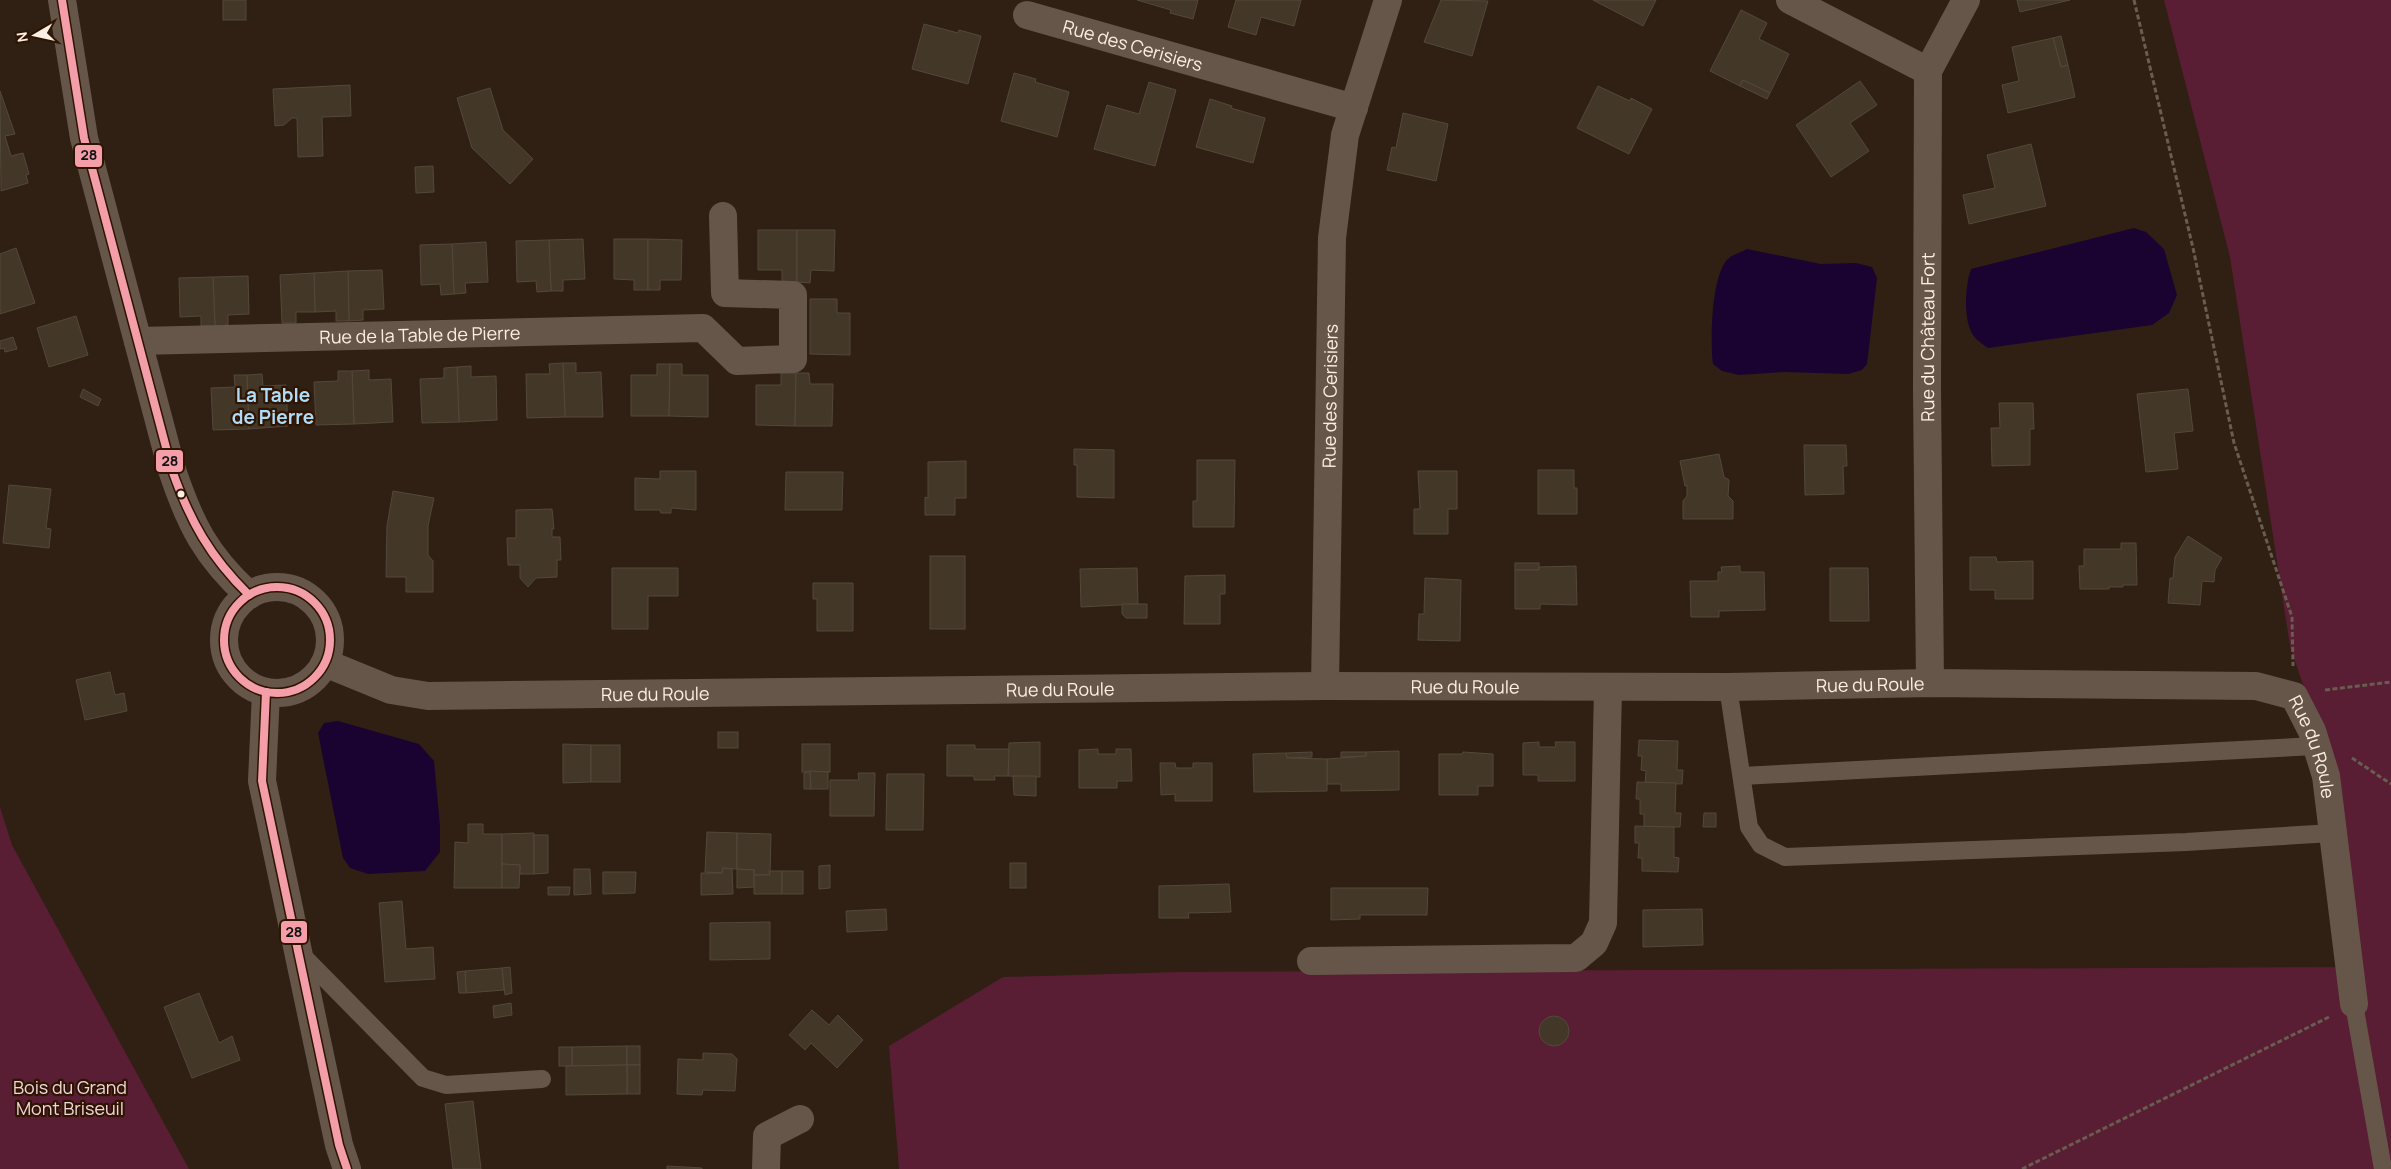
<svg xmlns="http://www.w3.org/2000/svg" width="2391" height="1169" viewBox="0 0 2391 1169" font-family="Manrope,sans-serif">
	<rect width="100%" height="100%" fill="#2f2013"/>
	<g fill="#591d34">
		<path d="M2164,0h227v1169h-1492l-10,-123 114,-69 176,-5 1178,-5 -18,-175 -49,-146 -60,-389z"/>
		<path d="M0,807l12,38 177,324h-189z"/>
	</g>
	<g fill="#1a0331">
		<path d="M2134,228l12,4 18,17 13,46 -8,18 -17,12 -164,23c-4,-3 -12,-8 -15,-13 -10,-16 -8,-49 -2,-66z"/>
		<path d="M1747,249l74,15 35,-1 16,4 5,11 -10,86 -5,6 -14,4 -63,-2 -46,3 -17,-4 -9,-7c-3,-21 -2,-92 16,-106 5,-4 13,-6 18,-9z"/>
		<path d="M338,721l81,23 15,17 6,65v26l-15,19 -57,3 -18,-6 -7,-10 -25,-125 6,-10z"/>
	</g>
	<g fill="#433727" stroke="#53483c">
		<rect x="223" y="0" width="23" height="20"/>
		<path d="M1137,0h61l-5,19 -23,-6 1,-3z"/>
		<path d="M1236,0h65l-7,26 -33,-9 -5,18 -28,-8z"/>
		<path d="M1441,0l47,1 -16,55 -48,-14z"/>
		<path d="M1593,0h63l-13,26z"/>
		<path d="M2017,0h53l-50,12z"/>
		<path d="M1741,10l26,13 -8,16 30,15 -19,39 -27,-13 -3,6 -30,-15z"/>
		<path d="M924,24l34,9 1,-3 22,6 -13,48 -56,-15z"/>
		<path d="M2061,36l7,29 -7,2 -8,-29z"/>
		<path d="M2053,38l8,29 7,-2 7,32 -67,16 -6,-28 17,-4 -7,-34z"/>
		<path d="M1014,73l22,6 -1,3 34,10 -12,45 -56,-16z"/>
		<path d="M1743,80l27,13 -3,6 -27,-13z"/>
		<path d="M1860,81l17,24 -27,18 19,28 -38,26 -35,-52z"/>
		<path d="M1149,82l27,8 -21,76 -61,-17 13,-44 32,9z"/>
		<path d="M350,85l1,31 -29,1 1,39 -25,1 -1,-39h-5l-8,7 -9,1 -2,-37z"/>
		<path d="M1598,86l32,15 1,-3 21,11 -23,45 -52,-26z"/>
		<path d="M490,88l13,42 30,29 -23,25 -38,-36 -15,-50z"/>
		<path d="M0,91l15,43 -10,2 6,20 12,-3 6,21 -3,1 2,8 -27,8z"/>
		<path d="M1210,99l22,7 -1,2 34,10 -12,45 -57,-16z"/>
		<path d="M1403,113l45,11 -12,57 -49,-11 5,-23 4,1z"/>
		<path d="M2031,144l15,62 -77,18 -6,-29 32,-7 -8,-33z"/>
		<path d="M433,166l1,26 -18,1 -1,-26z"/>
		<path d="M758,230h39v52h-15v-12h-24z"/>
		<path d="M797,230h38l-1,41 -23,-1 -1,13 -13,-1z"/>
		<path d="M583,239l2,40 -22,1v11h-12l-2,-51z"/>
		<path d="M614,239h34v51h-14v-10l-20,-1z"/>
		<path d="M648,239l34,1 -1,40h-21v10h-12z"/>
		<path d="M549,240l2,51 -14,1 -1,-11 -19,1 -1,-41z"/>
		<path d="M486,242l2,40 -23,1 1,10 -12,1 -2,-50z"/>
		<path d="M452,244l2,50 -13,1 -1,-11 -19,1 -1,-40z"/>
		<path d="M16,248l19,55 -35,11v-60z"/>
		<path d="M382,270l2,39 -21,1v10l-14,1 -1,-50z"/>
		<path d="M348,271l1,50h-13v-10l-21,1 -1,-39z"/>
		<path d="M314,273l1,39h-19v11h-14l-2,-48z"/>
		<path d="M248,276l1,38 -21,1v10l-13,1 -2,-49z"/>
		<path d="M213,277l2,49h-14v-10l-21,1 -1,-39z"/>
		<path d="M810,299h27v14h13v42l-40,-1z"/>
		<path d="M76,316l12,39 -39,12 -12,-39z"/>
		<path d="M13,337l4,12 -12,3 -1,-4 -4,1v-8z"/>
		<path d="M563,363h13v10l25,-1 2,45h-38z"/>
		<path d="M563,363l2,54 -38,1 -1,-44h24l-1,-10z"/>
		<path d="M657,364h13l-1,52h-38v-41h26z"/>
		<path d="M670,364h12v11h26v42l-39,-1z"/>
		<path d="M471,366v11l25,-1 1,44 -38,2 -2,-55z"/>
		<path d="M457,367l2,55 -37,1 -2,-44 24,-1v-10z"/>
		<path d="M369,370v10l22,-1 2,43 -39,2 -2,-53z"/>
		<path d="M338,371h14l2,53 -38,1 -2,-43 24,-1z"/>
		<path d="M781,373h15l-1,53 -39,-1v-40h25z"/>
		<path d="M796,373h13l1,11h23l-1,42h-37z"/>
		<path d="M262,374l1,12 23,-1 2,41 -39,3 -2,-54z"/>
		<path d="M234,375h13l2,54 -36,1 -2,-42 24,-1z"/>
		<path d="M83,389l18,10 -3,7 -18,-9z"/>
		<path d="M2188,389l5,42 -19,2 4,36 -32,3 -9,-78z"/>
		<path d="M1999,403h34l1,26h-4v36l-38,1 -1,-38h9z"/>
		<path d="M1804,445h42l1,21h-4l1,28 -39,1z"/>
		<path d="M1074,449l40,1v48l-37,-1v-32h-3z"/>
		<path d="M1719,454l5,23 5,3 -1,16 5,5v18h-50v-18l4,-5v-11l-2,1 -5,-25z"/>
		<path d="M1197,460h38l-1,67h-41v-26h4z"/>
		<path d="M966,461v37h-11v17h-30v-18l3,1v-36z"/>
		<path d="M1538,470h36v18h3v26h-39z"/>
		<path d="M660,471h36v39l-25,-2v5h-10l-1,-3h-25v-32l25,1z"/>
		<path d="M1418,471h39v38h-9v25h-34v-25h6z"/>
		<path d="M786,472h57l-1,38h-57z"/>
		<path d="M9,485l42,4 -5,39 5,1 -2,19 -46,-5z"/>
		<path d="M393,491l41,7 -6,28v29l5,6v31h-27v-15h-20l1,-51z"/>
		<path d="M552,509l2,20h-2v8h8l1,23h-4v17l-21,1 -8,9 -8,-9v-13h-12l-1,-27h9v-28z"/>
		<path d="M2188,536l34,22 -7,12 -1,12 -12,-1 -2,24 -32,-2 2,-25h3l2,-21z"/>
		<path d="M2121,543h15l1,42h-14v2h-14v2h-29l-1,-23h5v-17h37z"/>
		<rect x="930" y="556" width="35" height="73"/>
		<path d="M1970,557h26l1,5 36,-1v38h-38v-9h-25z"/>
		<rect x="1515" y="563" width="24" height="7"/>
		<path d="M1576,566l1,39 -37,-1v5h-25v-39h24v-3z"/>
		<path d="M1740,566v6h24l1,38 -46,1v6h-28l-1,-36h28v-9h4l-1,-5z"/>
		<path d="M612,568h66v28h-30v33h-36z"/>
		<path d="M1137,568l1,36 -57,3 -1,-38z"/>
		<path d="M1830,568h38l1,53h-39z"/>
		<path d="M1225,575v19h-5v30h-36l1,-48z"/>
		<path d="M1425,578l36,2 -1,61 -42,-1 1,-26h5z"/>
		<path d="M813,583h40v48h-36v-32h-4z"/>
		<path d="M1122,604h25v14h-21l-4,-4z"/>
		<path d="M110,672l5,23 9,-2 3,18 -42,9 -9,-40z"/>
		<rect x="718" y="732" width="20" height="16"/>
		<path d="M1639,740l39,1 -1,29h6l-1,14 -37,-1 1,-12 -5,-1 1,-14h-4z"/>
		<path d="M1040,742v35l-32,-1 1,-33z"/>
		<path d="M1539,742v5h17l-1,-5h20v39h-37v-6h-15v-32z"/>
		<path d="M563,744l28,1v37l-28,1z"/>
		<rect x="802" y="744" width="28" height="28"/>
		<rect x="591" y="745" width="29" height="37"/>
		<path d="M947,745h28v4h34l-1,27h-14l1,4h-21v-4h-27z"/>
		<path d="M1098,749v5h18v-5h15l1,32h-15v7h-38v-38z"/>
		<path d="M1399,751v39l-58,1v-7h-14v-25l39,-3v-4z"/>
		<path d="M1312,752v5l-25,1 -1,-5z"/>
		<path d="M1341,752h25v4l-25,1z"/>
		<path d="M1463,752l30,2v32h-15v9h-39v-41h23z"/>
		<path d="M1286,753l1,5 40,1v32l-73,1 -1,-38z"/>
		<path d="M1160,763h15l1,5h17v-5h19v38h-37v-7l-14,1z"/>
		<path d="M810,771l1,18h-7v-16z"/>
		<path d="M810,771l18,1v17h-17z"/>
		<path d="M858,773h17l-1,43h-44v-36h29z"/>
		<path d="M887,774h37l-1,56h-37z"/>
		<path d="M1013,776h23v20l-22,-1z"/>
		<path d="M1637,782l39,1 -1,30h6l-1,14h-36v-13h-4v-15h-4z"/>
		<path d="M1704,813h12v14h-13z"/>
		<path d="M468,824h15v10h19v54h-48l1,-46 13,1z"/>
		<path d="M1635,826l39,1v30l5,1 -1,14 -36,-1v-13h-4l1,-15h-4z"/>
		<path d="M707,832l30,1v36l-14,-1 -1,5 -17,-1z"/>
		<path d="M534,833v41h-14v-9l-18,-1v-30z"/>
		<path d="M737,833l34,1 -1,41h-16v-5l-17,-1z"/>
		<path d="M534,835h14v38l-14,1z"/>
		<rect x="1010" y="863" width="16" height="25"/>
		<path d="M502,864l18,1 -1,23h-17z"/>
		<path d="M830,865v23l-11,1v-23z"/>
		<path d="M723,868l9,1 1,25 -32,1v-22h21z"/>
		<path d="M574,869h16l1,25 -17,1z"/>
		<path d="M737,869l17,1v17l-17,1z"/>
		<path d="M769,871h13v23h-28v-19h16z"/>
		<rect x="782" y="871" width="21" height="23"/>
		<path d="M603,872h33l-1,21 -32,1z"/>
		<path d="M1229,884l2,28 -43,1 1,5h-30v-32z"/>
		<path d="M548,887h22l-1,8h-21z"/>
		<path d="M1331,888h97l-1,27h-67v4l-29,1z"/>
		<path d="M402,901l4,48 27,-2 2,32 -50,3 -6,-79z"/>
		<path d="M886,909l1,21 -40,2 -1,-21z"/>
		<path d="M1702,909l1,36 -60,2v-37z"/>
		<path d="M770,922v37l-60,1v-37z"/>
		<path d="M510,967l2,26 -7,2 -3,-27z"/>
		<path d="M502,968l2,22 -38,3 -1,-22z"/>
		<path d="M465,971l1,22h-7l-2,-21z"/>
		<path d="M199,993l20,50 13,-7 8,24 -48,18 -28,-71z"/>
		<path d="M511,1003l1,12 -18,3 -1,-12z"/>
		<path d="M812,1010l17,15 9,-10 25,25 -26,28 -26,-25 -6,7 -16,-15z"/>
		<circle cx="1554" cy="1031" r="15"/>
		<path d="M627,1046v19l-55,1v-19z"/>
		<rect x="627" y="1046" width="13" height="19"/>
		<rect x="559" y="1047" width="13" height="19"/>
		<path d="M703,1053l29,1 5,5 -2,32 -32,-1 -1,5 -25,-1 1,-35 25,1z"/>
		<rect x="627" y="1065" width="13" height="29"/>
		<path d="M627,1065v29l-61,1v-29z"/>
		<path d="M473,1101l8,68h-28l-8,-65z"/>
		<path d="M667,1166l35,2v1h-35z"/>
	</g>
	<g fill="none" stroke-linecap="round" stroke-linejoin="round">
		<g stroke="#695c50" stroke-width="3" stroke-dasharray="5 2.5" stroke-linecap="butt">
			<path d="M2134,0l59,248 41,195 58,174 1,49"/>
			<path d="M2325,690l66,-8"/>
			<path d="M2352,758l39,26"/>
			<path d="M2022,1169l307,-152"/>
		</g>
		<g stroke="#665649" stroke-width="18">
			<path d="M1728,687l21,140 12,18 24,12 401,-15 146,-9"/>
			<path d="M1742,776l574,-30"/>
			<path d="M299,952l124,126 23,7 96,-6"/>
			<path d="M2354,1004l29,165"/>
		</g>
		<g stroke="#665649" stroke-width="28">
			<path d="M1790,0l138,71"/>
			<path id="s1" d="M1027,15l327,93"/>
			<path id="s2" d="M138,341l565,-13 34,33 56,-2v-64l-68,-2 -2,-77"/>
			<path id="s3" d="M325,663l66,27 37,6 897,-10 403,1 202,-4 326,3 38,10 18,35 14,45 28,228"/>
			<path id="s4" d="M1930,683l-3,-294 1,-318 38,-71"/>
			<path id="s5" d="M1325,686l7,-448 13,-103 43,-135"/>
			<path d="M1311,961l265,-3 18,-15 9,-20 5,-236"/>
			<path d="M766,1169l1,-33 33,-17"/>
		</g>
		<g stroke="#665649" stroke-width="28">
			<path d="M62,0l22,138 88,332c18,54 34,86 77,125"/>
			<circle cx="277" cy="640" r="53"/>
			<path d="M266,692l-4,89 77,364 8,24"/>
		</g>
		<defs>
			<g id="bus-1">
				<path d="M62,0l22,138 88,332c18,51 38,87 77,125"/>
				<circle cx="277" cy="640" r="53"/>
				<path d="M266,692l-4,89 77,364 8,24"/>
			</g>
		</defs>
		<use href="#bus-1" stroke="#2f1501" stroke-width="11"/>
		<use href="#bus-1" stroke="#f49ea9" stroke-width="8"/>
	</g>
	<circle fill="#fdeee3" stroke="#2f1501" stroke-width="2" cx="181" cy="494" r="4.5"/>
	<g text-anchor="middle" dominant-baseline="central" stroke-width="4.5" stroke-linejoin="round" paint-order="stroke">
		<g font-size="18" fill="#fdeee3" stroke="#2f1501">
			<text stroke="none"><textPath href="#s1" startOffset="110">Rue des Cerisiers</textPath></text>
			<text stroke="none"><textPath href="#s2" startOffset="282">Rue de la Table de Pierre</textPath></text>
			<text stroke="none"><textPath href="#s4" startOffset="346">Rue du Château Fort</textPath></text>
			<text stroke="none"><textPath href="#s5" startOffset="290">Rue des Cerisiers</textPath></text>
			<text stroke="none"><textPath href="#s3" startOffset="1551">Rue du Roule</textPath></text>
			<text stroke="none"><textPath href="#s3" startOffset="1146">Rue du Roule</textPath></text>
			<text stroke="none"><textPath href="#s3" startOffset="741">Rue du Roule</textPath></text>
			<text stroke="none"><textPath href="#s3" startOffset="336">Rue du Roule</textPath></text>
			<text stroke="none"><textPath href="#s3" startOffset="2031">Rue du Roule</textPath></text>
		</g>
		<g font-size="18" fill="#efd5dd" stroke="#2f1501">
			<text x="70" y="1087">Bois du Grand<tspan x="70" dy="21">Mont Briseuil</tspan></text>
		</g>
		<g font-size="19" font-weight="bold" fill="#b1dcf8" stroke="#2f1501">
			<text x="273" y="395">La Table<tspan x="273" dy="22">de Pierre</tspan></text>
		</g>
	</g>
	<g stroke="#2f1501" stroke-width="2">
		<rect x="74" y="144" width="29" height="24" rx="5" fill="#f49ea9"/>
		<rect x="155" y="449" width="29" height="24" rx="5" fill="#f49ea9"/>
		<rect x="280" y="920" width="28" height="24" rx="5" fill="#f49ea9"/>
	</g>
	<g font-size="14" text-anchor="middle" font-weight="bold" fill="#111">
		<text x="89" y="160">28</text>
		<text x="170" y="466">28</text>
		<text x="294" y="937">28</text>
	</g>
	<g transform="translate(35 35) rotate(261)" stroke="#2f1501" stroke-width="4" paint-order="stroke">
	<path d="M0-4L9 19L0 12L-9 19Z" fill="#fdeee3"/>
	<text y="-8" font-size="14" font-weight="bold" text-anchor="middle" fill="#fdeee3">N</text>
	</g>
</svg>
